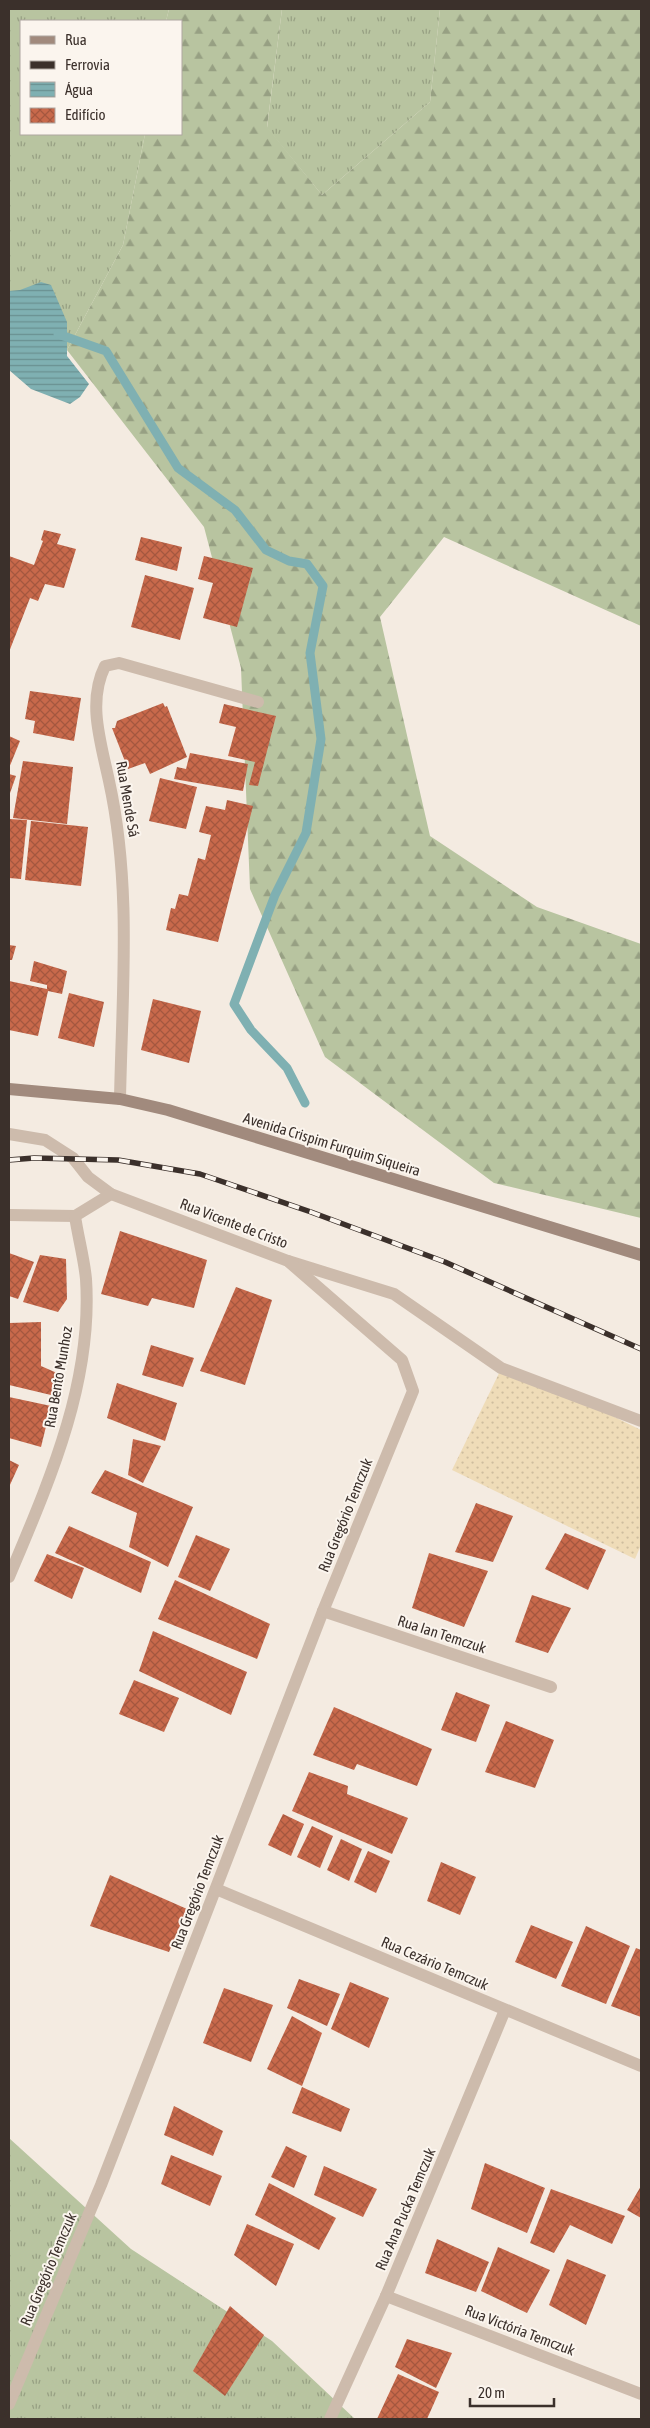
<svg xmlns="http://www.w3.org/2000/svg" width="650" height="2428" viewBox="0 0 650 2428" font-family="'Asap Condensed',sans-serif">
	<defs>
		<pattern id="grass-tufts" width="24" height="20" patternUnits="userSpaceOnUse" patternTransform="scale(1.25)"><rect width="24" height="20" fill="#b8c4a0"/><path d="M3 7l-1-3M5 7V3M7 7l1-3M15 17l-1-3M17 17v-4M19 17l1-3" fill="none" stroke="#97a083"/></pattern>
		<pattern id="forest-firs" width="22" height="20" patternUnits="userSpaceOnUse" patternTransform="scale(1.25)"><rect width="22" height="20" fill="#b8c4a0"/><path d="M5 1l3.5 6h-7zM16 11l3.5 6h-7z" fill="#97a083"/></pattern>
		<pattern id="sand-dots" width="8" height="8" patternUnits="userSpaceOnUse" patternTransform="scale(1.25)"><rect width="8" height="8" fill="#efdcb8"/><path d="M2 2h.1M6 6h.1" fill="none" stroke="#cebd9e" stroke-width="1.8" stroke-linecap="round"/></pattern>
		<pattern id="water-rules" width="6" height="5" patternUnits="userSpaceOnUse" patternTransform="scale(1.25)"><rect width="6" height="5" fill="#7fb0b2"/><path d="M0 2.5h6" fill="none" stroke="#699091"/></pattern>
		<pattern id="building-cross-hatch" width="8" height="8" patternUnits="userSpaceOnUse" patternTransform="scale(1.25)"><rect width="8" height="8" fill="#c8694b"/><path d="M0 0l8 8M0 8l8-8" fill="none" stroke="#a4573f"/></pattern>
	</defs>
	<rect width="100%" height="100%" fill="#f4ebe1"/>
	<g fill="url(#grass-tufts)">
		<path d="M9,9h160l-3,12h-145v113h124l-22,111 -56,105 -58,-59z"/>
		<path d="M282,9h158l-10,93 -108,93 -55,-67z"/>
		<path d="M9,2138l122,111 141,92 83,78h-346z"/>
	</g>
	<path fill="url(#forest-firs)" d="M169,9h113l-15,118 55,68 108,-93 10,-93h201v617l-197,-89 -64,80 50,219 107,71 104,37v274l-147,-35 -169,-126 -75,-168 -9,-221 -37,-141 -137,-177 56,-105 22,-111h36v-113h-15z"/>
	<path fill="url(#sand-dots)" d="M504,1363l137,67v115l-6,14 -183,-89z"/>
	<path fill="url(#water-rules)" d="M41,282l10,3 16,37v34l22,28 -9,13 -10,7 -39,-15 -22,-19v-79l11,-1z"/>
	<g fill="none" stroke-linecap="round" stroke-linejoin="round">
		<path stroke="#7fb0b2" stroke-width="9" d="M58,334l48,17 72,117 57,42 31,40 23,11 18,3 16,22 -13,67 11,86 -15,94 -31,62 -41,109 17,26 36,38 18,35"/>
	</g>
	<g fill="url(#building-cross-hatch)">
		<path d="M44,530l17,4 -4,10 19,5 -12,39 -19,-4 -7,17 -8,-3 -21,54v-96l25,9 9,-24 -2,-1z"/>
		<path d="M141,537l41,10 -5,24 -42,-11z"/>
		<path d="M204,556l49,12 -16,59 -34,-9 10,-35 -15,-4z"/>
		<path d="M145,575l49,13 -14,52 -49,-13z"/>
		<path d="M30,691l51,7 -7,43 -41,-8 2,-12 -10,-2z"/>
		<path d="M163,703l2,4 2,-1 20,51 -37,17 -5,-11 -17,6 -16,-41h3l2,-7z"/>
		<path d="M224,704l52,12 -18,70 -9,-1 6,-23 -27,-6 8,-29 -17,-4z"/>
		<path d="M9,736l11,5 -11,27z"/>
		<path d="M190,753l58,11 -5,27 -69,-12 3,-12 9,2z"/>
		<path d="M23,761l50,6 -6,57 -54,-6z"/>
		<path d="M9,774l7,2 -7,20z"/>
		<path d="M160,778l37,9 -11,42 -37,-8z"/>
		<path d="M227,800l26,6 -35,136 -52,-12 5,-22 4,1 4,-15 9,2 10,-38 7,2 6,-25 -12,-3 7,-26 19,4z"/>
		<path d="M9,819l18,1 -6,59 -12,-1z"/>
		<path d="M31,821l57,6 -7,59 -56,-6z"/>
		<path d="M9,945l7,1 -4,14h-3z"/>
		<path d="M34,961l33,10 -5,23 -14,-3 -10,45 -29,-6v-49l38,8v-4l-17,-4z"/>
		<path d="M69,993l35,9 -10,45 -36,-9z"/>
		<path d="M153,999l48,12 -12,52 -48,-13z"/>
		<path d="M120,1231l87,29 -13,48 -42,-10 -4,8 -47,-12z"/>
		<path d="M9,1253l25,9 -16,37 -9,-3z"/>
		<path d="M40,1255l26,4 1,40 -9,13 -35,-10z"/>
		<path d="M236,1287l36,13 -27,85 -45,-14z"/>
		<path d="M41,1322v44l16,7 -6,22 -42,-10v-62z"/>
		<path d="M151,1345l43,13 -11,29 -41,-12z"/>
		<path d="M117,1383l60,20 -12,38 -58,-23z"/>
		<path d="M9,1397l42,9 -10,41 -32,-9z"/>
		<path d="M133,1439l28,7 -18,37 -15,-8z"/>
		<path d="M9,1460l10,5 -10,22z"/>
		<path d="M105,1470l88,37 -25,60 -39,-20 8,-34 -46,-20z"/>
		<path d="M476,1503l37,13 -20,46 -38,-10z"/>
		<path d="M69,1526l82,36 -10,31 -86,-40z"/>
		<path d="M565,1533l41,17 -18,40 -43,-21z"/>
		<path d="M196,1535l34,14 -20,42 -32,-14z"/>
		<path d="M429,1553l59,18 -24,56 -52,-19z"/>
		<path d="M47,1554l37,14 -12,31 -38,-18z"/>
		<path d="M175,1580l95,44 -13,35 -99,-40z"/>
		<path d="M532,1595l39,13 -23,45 -33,-11z"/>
		<path d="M153,1631l94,41 -16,43 -92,-44z"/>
		<path d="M134,1680l45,18 -15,34 -45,-18z"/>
		<path d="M456,1692l34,13 -14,37 -35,-12z"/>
		<path d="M334,1707l98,42 -15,37 -60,-22 -3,6 -41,-15z"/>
		<path d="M506,1721l48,19 -19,48 -50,-16z"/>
		<path d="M309,1772l39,14 -1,8 61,24 -16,36 -100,-43z"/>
		<path d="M283,1814l21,10 -13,32 -23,-11z"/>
		<path d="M312,1826l21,10 -13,32 -23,-11z"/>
		<path d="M341,1839l21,10 -13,32 -22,-11z"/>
		<path d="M368,1851l22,10 -14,32 -22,-11z"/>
		<path d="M441,1862l35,15 -16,38 -33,-14z"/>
		<path d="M110,1875l77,34 -18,43 -79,-26z"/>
		<path d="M531,1925l42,17 -17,37 -41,-17z"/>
		<path d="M586,1926l44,20 -24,58 -45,-18z"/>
		<path d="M636,1948l5,2v67l-30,-11z"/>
		<path d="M299,1979l41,15 -13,32 -40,-18z"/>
		<path d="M350,1982l39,16 -20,50 -38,-19z"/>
		<path d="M224,1988l49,17 -22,57 -48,-19z"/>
		<path d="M292,2016l30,17 -20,53 -35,-17z"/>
		<path d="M302,2087l48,22 -9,23 -49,-19z"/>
		<path d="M174,2106l49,25 -10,25 -49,-21z"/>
		<path d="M286,2146l21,10 -13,32 -23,-11z"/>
		<path d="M171,2155l51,21 -12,30 -49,-22z"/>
		<path d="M485,2163l60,25 -18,45 -56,-24z"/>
		<path d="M324,2166l53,23 -14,28 -49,-22z"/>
		<path d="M269,2183l67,35 -17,32 -64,-35z"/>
		<path d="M641,2186v32l-14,-8z"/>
		<path d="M551,2189l74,27 -13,28 -42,-19 -16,28 -24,-10z"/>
		<path d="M247,2224l47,20 -18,42 -42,-31z"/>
		<path d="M437,2239l52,23 -13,30 -51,-19z"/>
		<path d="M498,2247l52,23 -23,43 -46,-22z"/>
		<path d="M567,2259l39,16 -20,50 -37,-20z"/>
		<path d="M230,2306l34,29 -39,61 -32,-25z"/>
		<path d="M407,2339l45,14 -16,35 -41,-21z"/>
		<path d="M398,2374l41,18 -12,27h-50z"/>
	</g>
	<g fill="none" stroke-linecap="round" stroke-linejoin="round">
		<path stroke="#cdbbac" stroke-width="12" d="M288,1261l106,33 107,74 140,53"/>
		<g stroke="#cdbbac" stroke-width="12">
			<path d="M120,1099c2,-106 12,-214 -11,-318 -8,-38 -22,-79 -4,-115l14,-3 139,39"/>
			<path d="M9,1134l36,6 28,18 15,19 23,17 177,67 114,99 11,31 -90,220 -222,574 -92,219"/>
			<path d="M9,1215l66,1"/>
			<path d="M9,1577c39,-93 84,-193 77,-298 -2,-21 -8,-42 -11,-63l36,-22"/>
			<path d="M323,1611l228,76"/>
			<path d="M216,1889l425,177"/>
			<path d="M386,2296l255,98"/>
			<path d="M330,2419l56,-123 119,-286"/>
		</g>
		<path stroke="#a18a7d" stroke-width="12" d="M9,1089l111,10 48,11 473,145"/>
		<defs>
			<path id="rail" d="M9,1160l25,-2 84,2 82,14 111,38 134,50 196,87"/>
		</defs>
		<use href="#rail" stroke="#3b302b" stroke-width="5.5"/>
		<use href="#rail" stroke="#fbf5ee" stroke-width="4" stroke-dasharray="11" stroke-linecap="butt"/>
	</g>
	<g text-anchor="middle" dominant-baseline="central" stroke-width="4" stroke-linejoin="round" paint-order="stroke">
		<g font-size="15" fill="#3b302b" stroke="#fbf5ee">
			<text transform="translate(128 799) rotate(80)">Rua Mende Sá</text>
			<text transform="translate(332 1144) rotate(17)">Avenida Crispim Furquim Siqueira</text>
			<text transform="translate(234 1223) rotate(21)">Rua Vicente de Cristo</text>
			<text transform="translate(58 1377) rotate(-80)">Rua Bento Munhoz</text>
			<text transform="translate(345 1515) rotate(-68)">Rua Gregório Temczuk</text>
			<text transform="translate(442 1634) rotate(18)">Rua Ian Temczuk</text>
			<text transform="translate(197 1892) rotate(-69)">Rua Gregório Temczuk</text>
			<text transform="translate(435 1963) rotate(23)">Rua Cezário Temczuk</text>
			<text transform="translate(405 2209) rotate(-67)">Rua Ana Pucka Temczuk</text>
			<text transform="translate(48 2269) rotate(-67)">Rua Gregório Temczuk</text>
			<text transform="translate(520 2330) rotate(21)">Rua Victória Temczuk</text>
		</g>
	</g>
	<rect width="650" height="2428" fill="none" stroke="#3b302b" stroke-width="20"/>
	<rect x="20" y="20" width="162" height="115" fill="#fbf5ee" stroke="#aea6a0"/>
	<rect x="30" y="36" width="25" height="8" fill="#a18a7d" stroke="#aea6a0"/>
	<text x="65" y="45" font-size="15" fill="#3b302b">Rua</text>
	<rect x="30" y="61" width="25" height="8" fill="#3b302b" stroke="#aea6a0"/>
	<text x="65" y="70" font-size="15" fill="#3b302b">Ferrovia</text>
	<rect x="30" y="82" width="25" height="15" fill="url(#water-rules)" stroke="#aea6a0"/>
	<text x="65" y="95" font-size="15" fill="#3b302b">Água</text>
	<rect x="30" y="108" width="25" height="15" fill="url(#building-cross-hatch)" stroke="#aea6a0"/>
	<text x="65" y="120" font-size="15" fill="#3b302b">Edifício</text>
	<path d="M470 2398v8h84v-8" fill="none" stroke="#3b302b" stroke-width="2.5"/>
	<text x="478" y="2398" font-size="15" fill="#3b302b" stroke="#fbf5ee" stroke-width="4" paint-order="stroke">20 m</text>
</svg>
